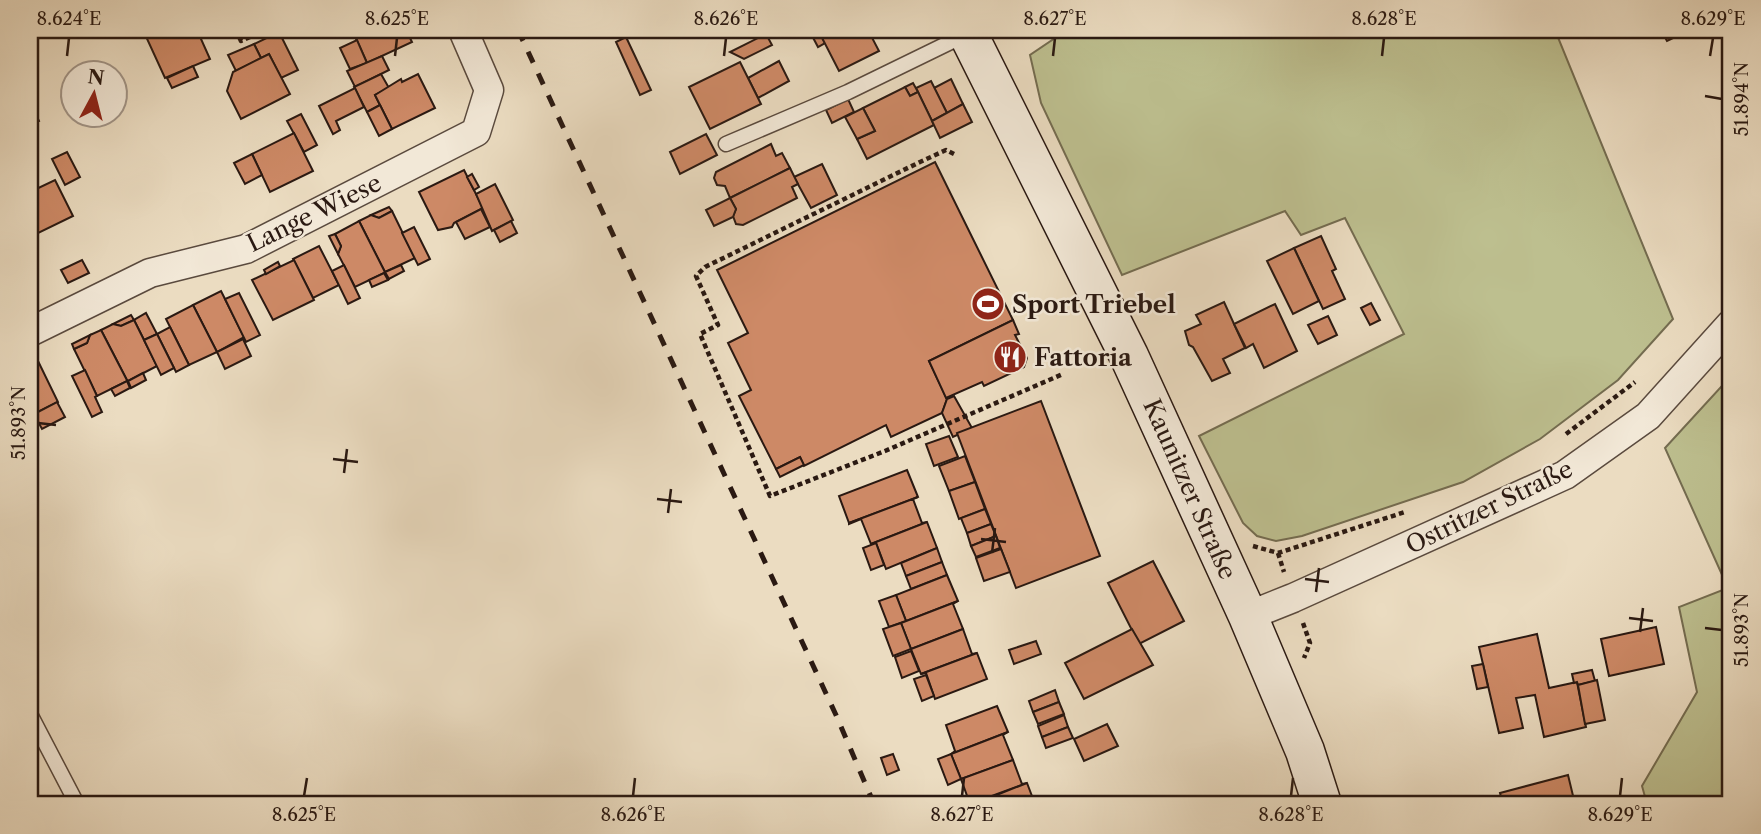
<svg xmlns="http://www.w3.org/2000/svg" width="1761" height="834" viewBox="0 0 1761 834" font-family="'Libre Caslon Text',serif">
	<rect width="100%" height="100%" fill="#ebdcc1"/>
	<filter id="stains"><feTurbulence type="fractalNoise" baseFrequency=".00286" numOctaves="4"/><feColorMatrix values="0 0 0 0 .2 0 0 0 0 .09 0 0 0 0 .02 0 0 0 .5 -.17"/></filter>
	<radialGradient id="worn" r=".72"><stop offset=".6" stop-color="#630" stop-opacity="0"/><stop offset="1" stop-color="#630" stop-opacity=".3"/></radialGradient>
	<g fill="#bdbf8f" stroke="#746c50" stroke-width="2">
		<path d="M1067,30h488l118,289 -55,61 -78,59 -77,43 -161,54 -26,5 -19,-5 -14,-13 -44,-87 205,-102 -59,-116 -44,17 -16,-24 -163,64 -81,-172 -11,-48z"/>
		<path d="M1731,376v428h-84l-5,-18 55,-94 -18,-85 49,-19 -63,-140z"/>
	</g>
	<g fill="#cd8966" stroke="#2a1912" stroke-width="2">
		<path d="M143,30h54l13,29 -45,19z"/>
		<path d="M352,30h54l6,12 -45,21z"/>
		<path d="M809,30h9l7,13 -7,4z"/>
		<path d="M818,30h50l11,21 -40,20z"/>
		<path d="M1661,30h29l-23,11z"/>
		<path d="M279,32l19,38 -17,8 -12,-24 -8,4 -7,-14z"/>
		<path d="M766,34l6,11 -28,14 -14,-7z"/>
		<path d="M626,37l25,53 -11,5 -24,-53z"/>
		<path d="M357,40l10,23 -17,6 -10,-21z"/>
		<path d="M254,44l7,14 -25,13 -8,-16z"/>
		<path d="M269,54l21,40 -49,25 -14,-28 6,-19z"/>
		<path d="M382,56l7,14 -34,17 -8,-16z"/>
		<path d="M779,61l10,20 -31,17 -10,-20z"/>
		<path d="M740,62l21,42 -51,25 -21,-42z"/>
		<path d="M193,66l5,11 -26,11 -5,-10z"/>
		<path d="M381,74l8,14 -14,7 5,10 -13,7 -13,-25z"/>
		<path d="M418,74l17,34 -43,21 -17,-34 26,-16 1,3z"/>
		<path d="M951,79l12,25 -16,9 -13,-25z"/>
		<path d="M931,81l16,32 -15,8 -16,-33z"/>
		<path d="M913,83l5,9 -8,4 -5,-9z"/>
		<path d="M905,87l5,9 8,-4 16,33 -67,34 -10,-20 18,-8 -12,-23z"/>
		<path d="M355,88l9,19 -28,14 4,9 -7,4 -14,-28z"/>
		<path d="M30,89l7,17 -4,2 6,13 -9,4z"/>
		<path d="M848,99l6,13 -22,11 -6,-13z"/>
		<path d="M963,104l9,18 -32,16 -8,-17z"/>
		<path d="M380,105l12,24 -13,7 -12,-24z"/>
		<path d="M863,108l12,23 -18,8 -12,-22z"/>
		<path d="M301,114l16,31 -13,7 -17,-31z"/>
		<path d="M294,133l19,38 -43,21 -18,-38z"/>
		<path d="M706,134l11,21 -37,19 -10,-22z"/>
		<path d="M771,144l5,12 6,-3 8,15 -60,30 -5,-12 -8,-1 -3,-7 2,-6z"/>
		<path d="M67,152l13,25 -15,8 -13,-26z"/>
		<path d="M252,154l10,21 -17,9 -11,-21z"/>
		<path d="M935,162l78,158 -84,41 18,38 -5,14 -51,24 -5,-12 -82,41 -4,-9 -24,12 -37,-73 12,-6 -23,-47 20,-10 -31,-63z"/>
		<path d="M822,164l15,31 -26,13 -17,-31z"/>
		<path d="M790,168l8,16 -6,3 5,11 -54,27 -7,-1 -3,-8 3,-7 -6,-11z"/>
		<path d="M464,170l19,38 -29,15 -2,4 -14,3 -19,-38z"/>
		<path d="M472,174l7,13 -5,3 -7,-13z"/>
		<path d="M55,180l18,36 -43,21v-45z"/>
		<path d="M495,184l18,36 -21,11 -16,-37z"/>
		<path d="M730,198l6,11 -3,8 -19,9 -8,-16z"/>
		<path d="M389,207l3,4 -13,7 -8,-3z"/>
		<path d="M481,209l9,18 -25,12 -9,-17z"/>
		<path d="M392,211l23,47 -30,14 4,8 -30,-59 12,-6 8,3z"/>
		<path d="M359,221l30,59 -5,-7 -29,14 -17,-33 3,-8 -6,-12z"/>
		<path d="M511,221l6,12 -17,9 -6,-12z"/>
		<path d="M414,227l16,32 -12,6 -16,-32z"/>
		<path d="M335,234l6,12 -3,8 -9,-18z"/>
		<path d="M1321,236l15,33 -4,2 13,28 -22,10 -29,-61z"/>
		<path d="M319,246l20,39 -26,13 -20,-39z"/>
		<path d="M1294,248l25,53 -26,13 -26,-53z"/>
		<path d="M82,260l7,13 -21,10 -7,-13z"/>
		<path d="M294,260l20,40 -41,20 -21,-40z"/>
		<path d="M278,262l2,4 -14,8 -2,-4z"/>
		<path d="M344,265l16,33 -12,6 -16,-33z"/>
		<path d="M401,265l3,6 -15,8 -4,-7z"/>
		<path d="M384,273l4,7 -16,7 -3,-7z"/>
		<path d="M221,291l23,46 -27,15 -24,-47z"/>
		<path d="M239,293l21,42 -14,7 -21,-43z"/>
		<path d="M1224,302l21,46 -22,11 7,14 -18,8 -19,-34 -4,-2 -4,-14 16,-7 -5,-9z"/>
		<path d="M1371,303l9,17 -10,5 -9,-17z"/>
		<path d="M1275,304l22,47 -33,17 -11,-24 -7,4 -12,-24z"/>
		<path d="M193,305l24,47 -28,13 -23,-46z"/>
		<path d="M146,313l11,21 -13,6 -10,-20z"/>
		<path d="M131,315l3,5 -13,6 -8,-2z"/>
		<path d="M1328,316l9,19 -19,9 -10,-19z"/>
		<path d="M134,320l23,46 -29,15 3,7 -30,-58 12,-6 8,2z"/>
		<path d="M1013,320l6,14 -4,1 12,23 -3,9 -40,19 -2,-4 -36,16 -17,-37z"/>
		<path d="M170,327l19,38 -13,7 -19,-38z"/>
		<path d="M101,330l30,58 -4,-7 -30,15 -23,-47 13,-6 3,-8z"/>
		<path d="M157,334l17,34 -13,7 -17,-35z"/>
		<path d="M90,335l-3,8 -13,6 -2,-5z"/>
		<path d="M243,339l8,17 -26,13 -8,-17z"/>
		<path d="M38,361l20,41 -28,14v-50z"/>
		<path d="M85,370l12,26 -2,1 7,15 -10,5 -20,-41z"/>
		<path d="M143,373l3,7 -15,8 -3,-7z"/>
		<path d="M127,381l3,7 -15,8 -4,-7z"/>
		<path d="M954,396l18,32 -19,9 -11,-24 5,-14z"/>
		<path d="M1041,401l59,155 -84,32 -59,-155z"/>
		<path d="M57,402l8,15 -23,12 -8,-15z"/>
		<path d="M949,436l9,21 -24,9 -8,-22z"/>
		<path d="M965,456l10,26 -26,9 -10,-25z"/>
		<path d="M800,457l4,8 -24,12 -4,-8z"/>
		<path d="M907,470l11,27 -69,26 -10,-27z"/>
		<path d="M975,482l10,27 -26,10 -10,-28z"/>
		<path d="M918,497l-5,2 9,24 5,-1 -56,22 -10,-25 -12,5v-1z"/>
		<path d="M985,509l6,15 -24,9 -6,-15z"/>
		<path d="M927,522l10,26 -51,21 -10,-26 -5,1z"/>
		<path d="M991,524l5,12 -25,10 -4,-13z"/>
		<path d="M996,536l4,12 -24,9 -5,-11z"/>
		<path d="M876,543l8,22 -13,5 -8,-22z"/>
		<path d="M937,548l5,14 -36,14 -5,-13z"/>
		<path d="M1001,549l9,23 -26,9 -8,-23z"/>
		<path d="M1153,561l31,60 -45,23 -31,-61z"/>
		<path d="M942,562l5,13 -36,14 -5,-13z"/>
		<path d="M947,575l11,26 -57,22 5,-2 -10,-26z"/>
		<path d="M896,595l10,26 -17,6 -10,-26z"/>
		<path d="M958,601l-5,3 10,25 -52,20 -10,-26z"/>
		<path d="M901,623l10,26 -18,7 -10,-27z"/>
		<path d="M1656,627l8,37 -55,12 -8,-37z"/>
		<path d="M963,629l9,25 5,-1 -56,21 -10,-25z"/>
		<path d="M1132,629l21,36 -69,34 -19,-36z"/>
		<path d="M1537,634l12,54 28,-6 9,45 -42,10 -9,-42 -19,3 7,30 -24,5 -20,-86z"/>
		<path d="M1036,641l5,13 -27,10 -5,-14z"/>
		<path d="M911,651l8,20 -17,7 -7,-21z"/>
		<path d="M977,653l10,26 -52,20 -9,-26 -5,1z"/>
		<path d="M1483,664l5,23 -11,2 -5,-23z"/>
		<path d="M1592,670l3,11 -17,4 -1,-3 -3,1 -2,-9z"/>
		<path d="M926,675l8,21 -12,5 -8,-22z"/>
		<path d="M1597,680l8,40 -20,4 -7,-39z"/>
		<path d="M1055,690l4,12 -26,10 -4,-11z"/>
		<path d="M1059,702l5,12 -26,10 -5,-12z"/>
		<path d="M997,706l11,26 -57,22 4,-3 -9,-26z"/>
		<path d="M1064,715l4,12 -26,10 -4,-11z"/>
		<path d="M1107,724l11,22 -34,15 -10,-22z"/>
		<path d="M1068,727l5,11 -27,10 -4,-11z"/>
		<path d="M1008,732l-5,3 10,25 -52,19 -10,-25z"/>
		<path d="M893,754l6,16 -12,5 -6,-17z"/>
		<path d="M951,754l10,25 -13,6 -10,-26z"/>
		<path d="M1013,760l9,24 5,-1 -57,21 -9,-25z"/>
		<path d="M1568,775l7,29h-72l-3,-11z"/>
		<path d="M1027,783l8,21h-63l22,-8z"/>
	</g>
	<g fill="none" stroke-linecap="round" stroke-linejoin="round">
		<defs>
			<g id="lane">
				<path d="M726,144l122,-52 119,-58"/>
				<path d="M30,714l47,90"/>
			</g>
			<g id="street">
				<path d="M30,332l120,-59 96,-24 230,-117 13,-42 -26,-60"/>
				<path d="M1248,616l45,-18 272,-123 83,-59 83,-92"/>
			</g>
			<path id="secondary" d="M966,30l163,326 119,260 57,135 17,53"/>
		</defs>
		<use href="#lane" stroke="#5a4a3e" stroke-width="17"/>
		<use href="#street" stroke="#5a4a3e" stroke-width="31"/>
		<use href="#secondary" stroke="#2a1912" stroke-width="41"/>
		<g stroke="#2a1912" stroke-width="4.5" stroke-dasharray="5 3.5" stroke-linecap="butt">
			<path d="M236,30l5,11 25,-11"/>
			<path d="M954,154l-8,-4 -26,12 -215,105 -9,9 22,49 -18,9 70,162 115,-45 178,-77"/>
			<path d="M1566,434l69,-52"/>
			<path d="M1253,546l25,7 127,-41"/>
			<path d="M1278,553l6,19"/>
			<path d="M1303,623l7,20 -6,15"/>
		</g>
		<use href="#lane" stroke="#f2e8d7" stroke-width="14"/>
		<use href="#street" stroke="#f2e8d7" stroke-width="28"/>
		<use href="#secondary" stroke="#f2e8d7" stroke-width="38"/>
		<path stroke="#2a1912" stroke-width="5" stroke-dasharray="12 12" stroke-linecap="butt" d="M518,30l318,685 38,89"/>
	</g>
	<path fill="none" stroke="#2a1912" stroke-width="2.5" d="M67,56l2,-18M395,56l2,-18M724,56l2,-18M1053,56l2,-18M1382,56l2,-18M1710,56l3,-18M1705,96l17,3M38,423l18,2M333,459l25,3M344,473l3,-24M657,499l25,3M668,513l3,-24M981,539l25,3M992,553l3,-25M1305,579l24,3M1316,592l3,-24M1629,618l24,3M1705,628l17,2M1640,632l3,-24M304,796l3,-18M633,796l2,-18M962,796l2,-18M1291,796l2,-18M1620,796l2,-18"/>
	<defs>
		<symbol id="stadium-disc" viewBox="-11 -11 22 22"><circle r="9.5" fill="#8f2418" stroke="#f2e8d7"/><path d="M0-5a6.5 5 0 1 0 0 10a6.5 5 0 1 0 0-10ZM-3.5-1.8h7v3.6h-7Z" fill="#fff"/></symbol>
		<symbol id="restaurant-disc" viewBox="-11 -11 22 22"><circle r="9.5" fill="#8f2418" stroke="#f2e8d7"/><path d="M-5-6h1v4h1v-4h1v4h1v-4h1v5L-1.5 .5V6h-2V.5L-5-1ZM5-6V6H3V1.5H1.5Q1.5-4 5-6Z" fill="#fff"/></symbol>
	</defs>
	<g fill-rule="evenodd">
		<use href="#stadium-disc" x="969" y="285" width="38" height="38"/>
		<use href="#restaurant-disc" x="991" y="338" width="38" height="38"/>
	</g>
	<g text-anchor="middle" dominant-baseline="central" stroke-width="5" stroke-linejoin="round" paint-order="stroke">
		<g font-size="24" fill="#2a1912" stroke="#f2e8d7">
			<text transform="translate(314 213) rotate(-26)">Lange Wiese</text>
			<text transform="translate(1190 489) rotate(66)">Kaunitzer Straße</text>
			<text transform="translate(1489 507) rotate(-26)">Ostritzer Straße</text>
		</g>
		<g font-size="24" font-weight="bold" fill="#2a1912" stroke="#f2e8d7" text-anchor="start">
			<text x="1012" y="304">Sport Triebel</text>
			<text x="1034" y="357">Fattoria</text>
		</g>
	</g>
	<rect width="1761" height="834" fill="none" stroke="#ebdcc1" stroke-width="77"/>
	<g transform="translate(94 94) rotate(7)"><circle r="33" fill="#f2e8d7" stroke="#a29588" stroke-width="2"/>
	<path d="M0-5L12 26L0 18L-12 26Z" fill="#8f2418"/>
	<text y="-10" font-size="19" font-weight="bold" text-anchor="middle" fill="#2a1912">N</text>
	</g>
	<rect x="38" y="38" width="1684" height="758" fill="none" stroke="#2a1912" stroke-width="2.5"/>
	<g font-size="18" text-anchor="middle" fill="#2a1912">
		<text x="69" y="25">8.624°E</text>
		<text x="397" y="25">8.625°E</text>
		<text x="726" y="25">8.626°E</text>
		<text x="1055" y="25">8.627°E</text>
		<text x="1384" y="25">8.628°E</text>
		<text x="1713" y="25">8.629°E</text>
		<text transform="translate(1742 99) rotate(-90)" y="6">51.894°N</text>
		<text transform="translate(19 423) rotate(-90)" y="6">51.893°N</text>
		<text transform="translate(1742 630) rotate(-90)" y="6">51.893°N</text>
		<text x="304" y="821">8.625°E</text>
		<text x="633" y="821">8.626°E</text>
		<text x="962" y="821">8.627°E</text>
		<text x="1291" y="821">8.628°E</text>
		<text x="1620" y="821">8.629°E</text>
	</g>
	<rect width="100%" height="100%" filter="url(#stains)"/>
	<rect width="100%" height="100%" fill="url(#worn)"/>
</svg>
